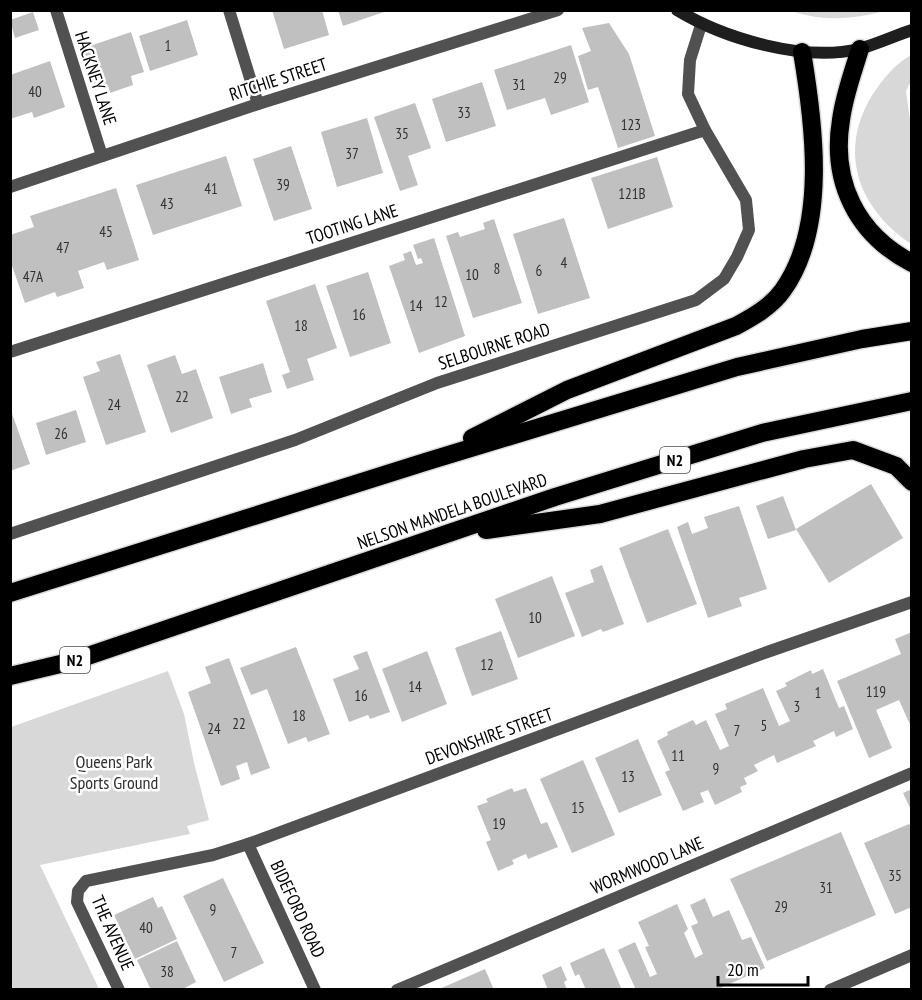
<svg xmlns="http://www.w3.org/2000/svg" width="922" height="1000" viewBox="0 0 922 1000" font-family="'PT Sans Narrow',sans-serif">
	<rect width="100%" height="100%" fill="#fff"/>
	<g fill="#d8d8d8">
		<path d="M792,11h93c-32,8 -62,11 -93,0z"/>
		<path d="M911,55v26l-5,10 6,44 -1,109c-53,-36 -74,-93 -38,-150 10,-15 22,-30 38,-39z"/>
		<path d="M168,671l16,43 10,49 15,57 -22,6 3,8 -150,31 59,124h-88v-262z"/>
	</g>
	<g fill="#c0c0c0">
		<path d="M272,10h50l7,25 -45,14z"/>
		<path d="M338,10h49v1l-44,15z"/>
		<path d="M33,12l6,18 -24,8 -5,-18z"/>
		<path d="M187,20l11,35 -48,16 -11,-35z"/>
		<path d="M609,23l20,31 26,82 -37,12 -20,-61 -10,3 -10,-34 13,-5 -9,-23z"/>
		<path d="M131,32l13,40 -13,4 2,9 -23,8 -2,-8 -14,5 -13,-41z"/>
		<path d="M571,45l18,57 -38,13 -6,-17 -38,12 -13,-40z"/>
		<path d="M50,61l15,46 -31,11 -2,-6 -22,7v-44z"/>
		<path d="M482,82l14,44 -50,16 -14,-43z"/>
		<path d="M415,103l16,45 -23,8 10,29 -18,6 -26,-74z"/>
		<path d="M367,118l16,55 -46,14 -16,-55z"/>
		<path d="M291,146l21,63 -38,12 -21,-62z"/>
		<path d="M226,156l16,50 -89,29 -17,-50z"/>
		<path d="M657,157l16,50 -65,22 -17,-51z"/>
		<path d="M116,188l23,72 -32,10 -3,-8 -26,9 6,17 -27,9 -2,-5 -30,11 -15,-43v-25l24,-8 -4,-11z"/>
		<path d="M564,218l26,80 -52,16 -25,-80z"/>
		<path d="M494,219l28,84 -49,15 -27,-82 12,-4 2,5 25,-8 -2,-6z"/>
		<path d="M434,238l31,98 -46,17 -30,-87 16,-6 -2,-6 8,-3 5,14 7,-2 -2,-5 -3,1 -5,-14z"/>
		<path d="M368,272l23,71 -41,14 -24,-71z"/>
		<path d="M315,284l22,64 -30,11 7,21 -27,9 -5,-14 8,-3 -24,-71z"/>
		<path d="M120,354l26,78 -40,13 -23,-68 17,-6 -4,-9z"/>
		<path d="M175,355l7,19 14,-5 17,49 -42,15 -24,-68z"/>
		<path d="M263,363l9,29 -23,7 3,8 -21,7 -12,-37z"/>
		<path d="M10,408l20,56 -20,7z"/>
		<path d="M76,410l10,32 -40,13 -10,-32z"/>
		<path d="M871,484l32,54 -74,45 -33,-54z"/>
		<path d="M783,496l13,34 -28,9 -12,-33z"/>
		<path d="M739,506l28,83 -28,9 3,8 -34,12 -31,-91 11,-5 4,12 16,-6 -4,-11z"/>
		<path d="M668,529l29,75 -50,19 -28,-75z"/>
		<path d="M602,565l22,59 -21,8 -2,-3 -19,8 -17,-44 29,-11 -4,-12z"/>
		<path d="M552,576l23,60 -57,22 -23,-59z"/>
		<path d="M501,631l17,48 -46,17 -17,-48z"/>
		<path d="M912,632v97l-13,-29 -23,10 16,38 -23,10 -32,-77 64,-27 -6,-15z"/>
		<path d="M296,647l34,87 -22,8 -2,-5 -18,7 -21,-55 -16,6 -11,-27z"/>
		<path d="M367,651l23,61 -20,7 -2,-4 -19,7 -16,-43 26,-10 -6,-13z"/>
		<path d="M427,651l20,53 -45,18 -20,-53z"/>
		<path d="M229,658l41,110 -19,7 -4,-13 -11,4 4,13 -19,7 -33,-94 23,-9 -6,-16z"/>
		<path d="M823,669l16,39 5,-2 9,23 -17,8 -2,-6 -21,10 3,5 -39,17 -3,-8 -20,10 4,6 -14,7 3,6 -7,3 2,5 -27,13 -7,-15 -8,3 4,9 -21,9 -18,-39 5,-2 -13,-29 11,-6 -1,-3 26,-12 3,5 10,-5 14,30 9,-4 -14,-32 12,-5 -2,-5 38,-16 16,38 11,-5 -14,-30 11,-5 -2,-3 26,-13 1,4z"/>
		<path d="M638,739l24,56 -43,18 -24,-55z"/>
		<path d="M583,760l32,75 -43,18 -32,-74z"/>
		<path d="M512,788l2,4 12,-4 15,36 6,-2 11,25 -30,12 -2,-5 -14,6 2,4 -16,7 -12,-29 5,-2 -14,-34 11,-4 -2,-3z"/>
		<path d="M912,789v23l-9,-19z"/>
		<path d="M909,824l3,5v78l-17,7 -31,-71z"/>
		<path d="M841,832l35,83 -109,46 -37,-82z"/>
		<path d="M223,878l41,85 -40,19 -41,-86z"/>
		<path d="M153,897l5,11 4,-2 15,33 -42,20 -21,-44z"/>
		<path d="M705,898l8,19 16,-7 13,30 9,-3 14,31 -49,22h-80l-18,-40 17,-8 15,35 7,-3 -12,-27 4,-1 -11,-24 39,-18 11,25 -4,4 11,25 8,-4 -12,-28 7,-3 -8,-18z"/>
		<path d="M177,941l19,41 -15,8h-30l-14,-30z"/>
		<path d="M604,948l18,42h-36l-7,-16 -4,2 -5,-13z"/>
		<path d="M561,966l6,14 -3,2 3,8h-19l-6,-15z"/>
		<path d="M485,969l9,21h-57z"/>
	</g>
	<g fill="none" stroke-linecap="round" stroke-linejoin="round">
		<defs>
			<g id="highway">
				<path d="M860,49c-7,23 -16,47 -19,71 -10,61 15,114 71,143"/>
				<path d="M472,438l95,-48 169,-64c17,-9 36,-20 47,-36 45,-63 31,-167 19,-238"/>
				<path d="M486,530l114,-16 204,-55 49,-9 43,16 16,16"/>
				<path d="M10,593l415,-131 312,-95 125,-28 50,-8"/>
				<path d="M10,676l63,-15 482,-164 207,-64 150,-32"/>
			</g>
		</defs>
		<use href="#highway" stroke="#dbdbdb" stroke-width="21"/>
		<g stroke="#515151" stroke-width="12">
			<path d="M56,10l46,146"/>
			<path d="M10,352l695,-222"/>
			<path d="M397,990l515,-217"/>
		</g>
		<g stroke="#515151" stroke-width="12">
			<path d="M229,10l29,94"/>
			<path d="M10,187l248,-83 300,-94"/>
			<path d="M10,534l285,-94 142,-57 259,-83 28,-21 13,-22 12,-27 -3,-30 -41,-70 -17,-36 2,-34 11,-35"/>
			<path d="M248,844l67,146"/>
			<path d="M119,990l-42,-88 1,-11 8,-10 127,-26 35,-11 522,-193 142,-49"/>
			<path d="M830,990l82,-35"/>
		</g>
		<path stroke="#1e1e1e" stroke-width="12" d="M677,10c48,29 127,52 182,39 18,-5 35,-13 53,-19"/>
		<use href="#highway" stroke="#000" stroke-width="18"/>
	</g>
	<g text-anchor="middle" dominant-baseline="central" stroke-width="5" stroke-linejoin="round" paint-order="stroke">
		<g font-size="15" fill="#303030">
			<text x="168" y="45">1</text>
			<text x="560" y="77">29</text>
			<text x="519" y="84">31</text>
			<text x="35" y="91">40</text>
			<text x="464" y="112">33</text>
			<text x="631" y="124">123</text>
			<text x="402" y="133">35</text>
			<text x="352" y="153">37</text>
			<text x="283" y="184">39</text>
			<text x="211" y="188">41</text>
			<text x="632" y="193">121B</text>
			<text x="167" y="203">43</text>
			<text x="106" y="231">45</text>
			<text x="63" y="247">47</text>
			<text x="564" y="262">4</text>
			<text x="497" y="268">8</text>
			<text x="539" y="270">6</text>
			<text x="472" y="274">10</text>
			<text x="33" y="276">47A</text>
			<text x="441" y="301">12</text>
			<text x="416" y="305">14</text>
			<text x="359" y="314">16</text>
			<text x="301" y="325">18</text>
			<text x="182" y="396">22</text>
			<text x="114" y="404">24</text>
			<text x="61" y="433">26</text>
			<text x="535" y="617">10</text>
			<text x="487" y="664">12</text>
			<text x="415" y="686">14</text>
			<text x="876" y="691">119</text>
			<text x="818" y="692">1</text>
			<text x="361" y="695">16</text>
			<text x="797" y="706">3</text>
			<text x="299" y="715">18</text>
			<text x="239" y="723">22</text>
			<text x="764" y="725">5</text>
			<text x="214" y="728">24</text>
			<text x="737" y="730">7</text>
			<text x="678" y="755">11</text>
			<text x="716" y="768">9</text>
			<text x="628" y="776">13</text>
			<text x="578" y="807">15</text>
			<text x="499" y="823">19</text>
			<text x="895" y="875">35</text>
			<text x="826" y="887">31</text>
			<text x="781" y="906">29</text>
			<text x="213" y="909">9</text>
			<text x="146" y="927">40</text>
			<text x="234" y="952">7</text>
			<text x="167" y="971">38</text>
		</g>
		<g fill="#fff" stroke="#4c4c4c" stroke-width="1.5">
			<rect x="660" y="447" width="30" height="26" rx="4.5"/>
			<rect x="60" y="647" width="30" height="26" rx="4.5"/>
		</g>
		<g font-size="16" font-weight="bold" fill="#000">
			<text x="675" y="460">N2</text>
			<text x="75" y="660">N2</text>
		</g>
		<g font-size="18" fill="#000" stroke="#fff">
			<text transform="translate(96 78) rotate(72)">HACKNEY LANE</text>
			<text transform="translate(278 79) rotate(-18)">RITCHIE STREET</text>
			<text transform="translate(352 224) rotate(-18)">TOOTING LANE</text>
			<text transform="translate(494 346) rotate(-18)">SELBOURNE ROAD</text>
			<text transform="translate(452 511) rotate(-19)">NELSON MANDELA BOULEVARD</text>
			<text transform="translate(489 736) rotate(-20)">DEVONSHIRE STREET</text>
			<text transform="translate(647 865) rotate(-23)">WORMWOOD LANE</text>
			<text transform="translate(298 909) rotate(65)">BIDEFORD ROAD</text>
			<text transform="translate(113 933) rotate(66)">THE AVENUE</text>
		</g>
		<g font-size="18" fill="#2f2f2f" stroke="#fff">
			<text x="114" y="761">Queens Park<tspan x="114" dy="21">Sports Ground</tspan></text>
		</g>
	</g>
	<rect width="922" height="1000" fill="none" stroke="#000000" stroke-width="24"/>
	<path d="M718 976v9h90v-9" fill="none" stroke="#000000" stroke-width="3"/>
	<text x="727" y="976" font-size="18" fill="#000000" stroke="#ffffff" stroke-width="4.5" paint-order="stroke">20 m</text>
</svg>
